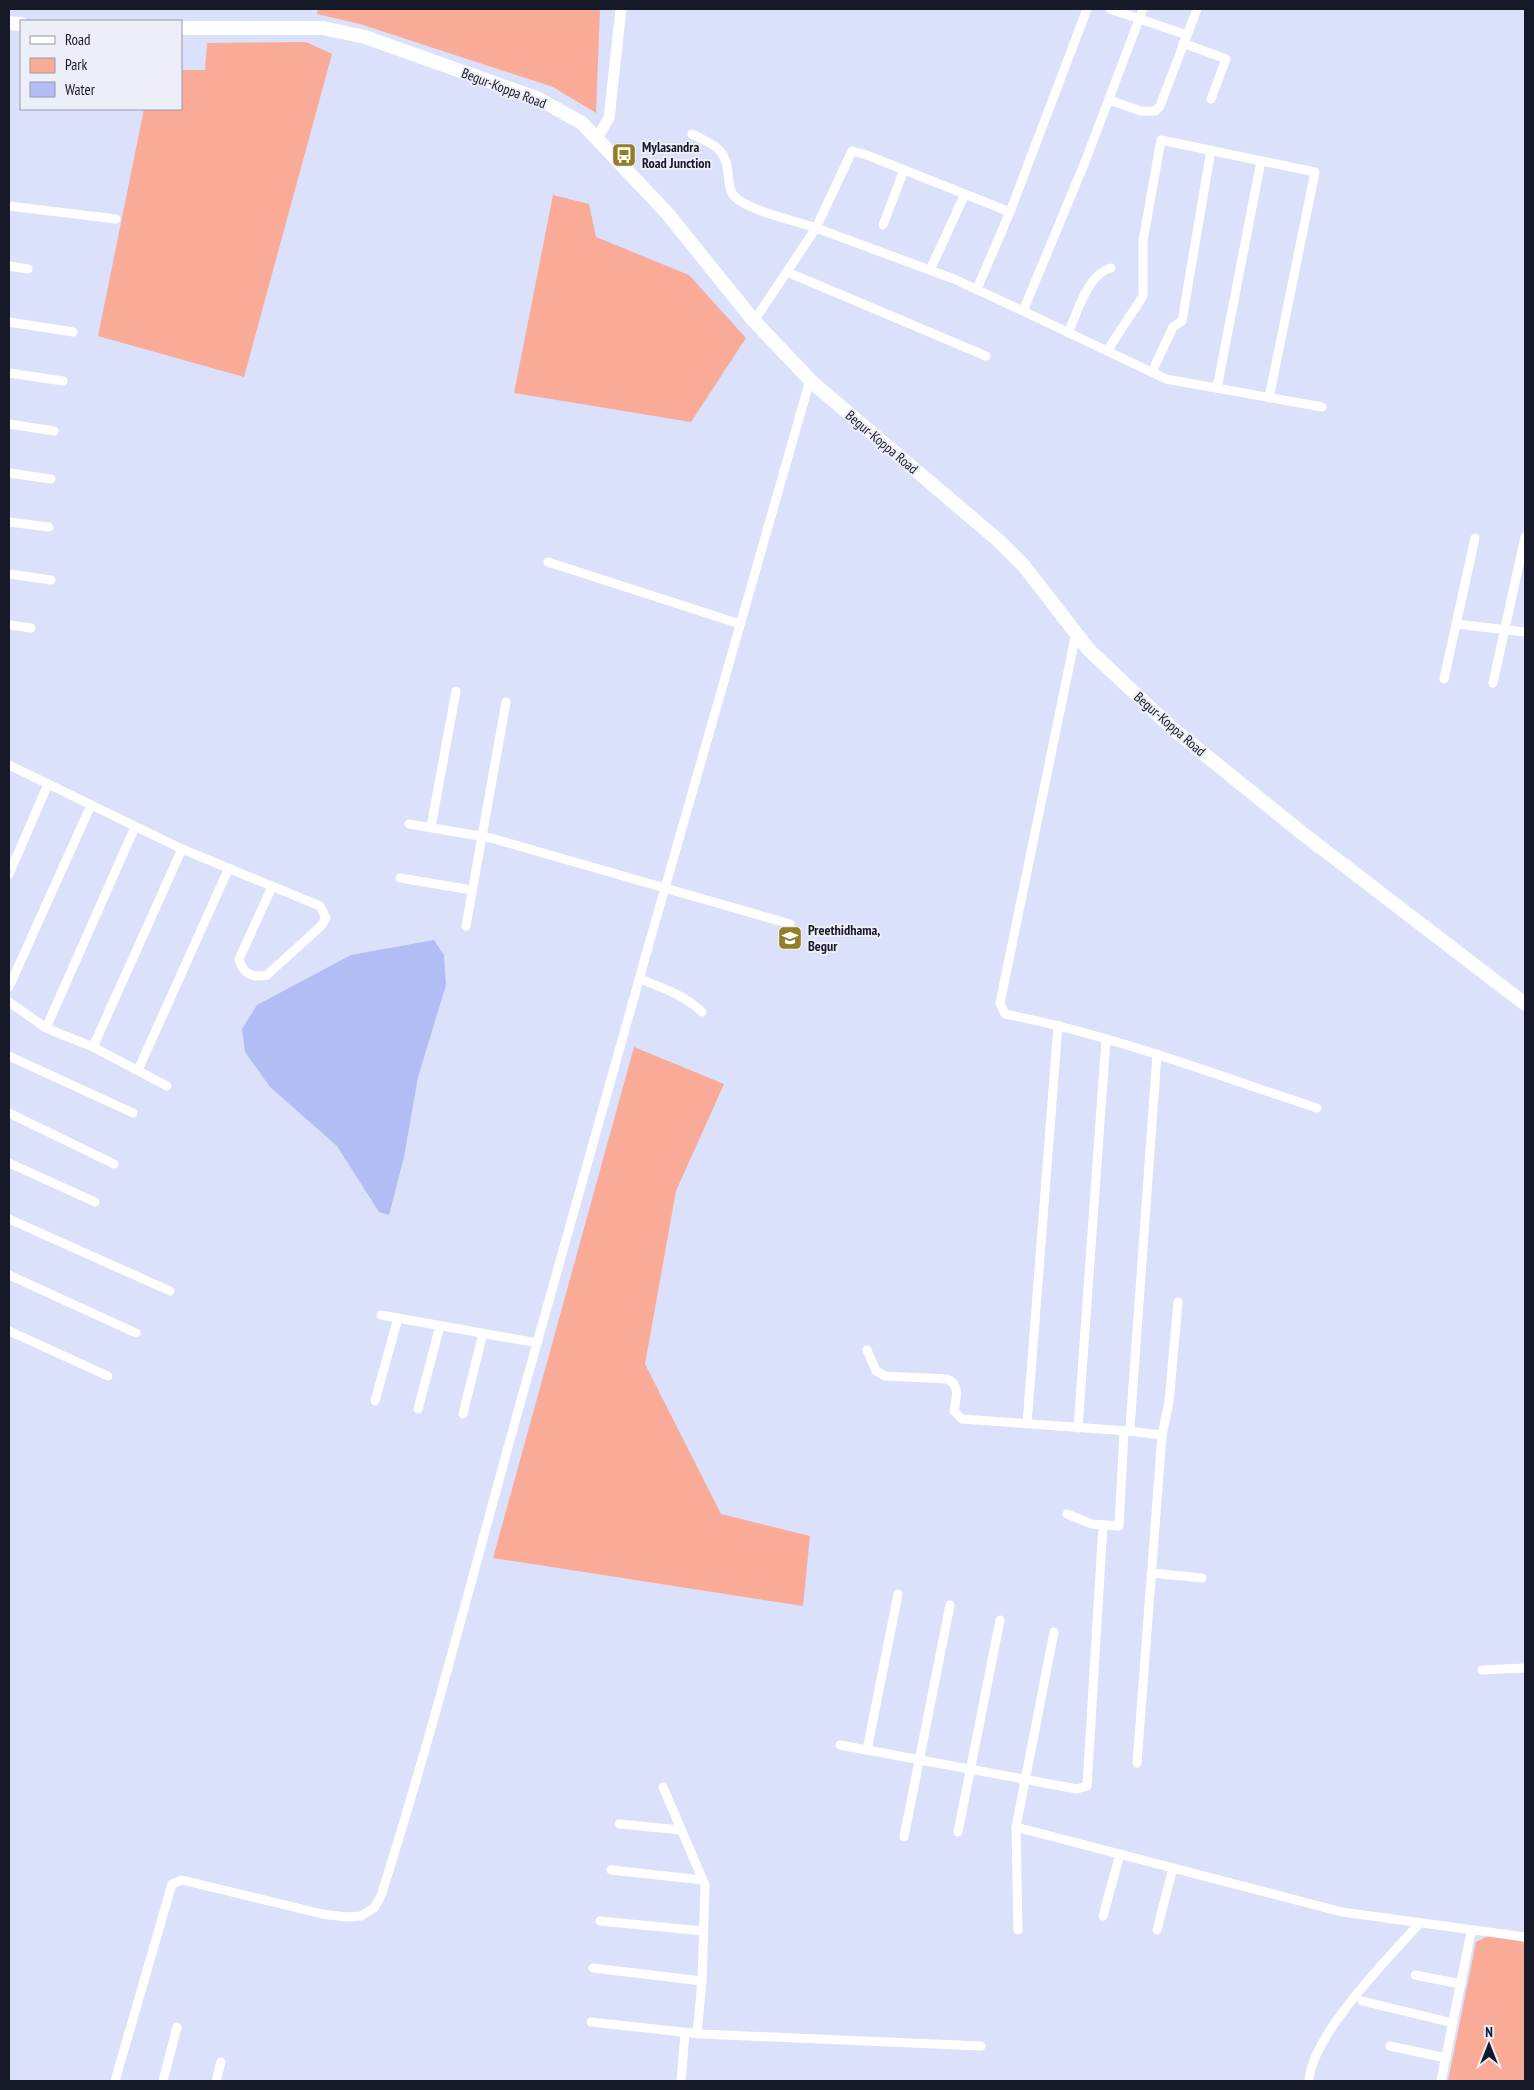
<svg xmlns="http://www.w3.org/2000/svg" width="1534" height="2090" viewBox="0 0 1534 2090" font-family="'PT Sans Narrow',sans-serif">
	<rect width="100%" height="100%" fill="#dbe1fa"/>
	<g fill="#f9ab97">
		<path d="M318,9h282l-4,104 -43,-26 -193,-63 -43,-10z"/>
		<path d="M306,42l26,12 -88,323 -146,-41 46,-227h37v-39h24l2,-27z"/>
		<path d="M553,195l36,9 7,33 93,38 57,63 -55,84 -177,-29z"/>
		<path d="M634,1047l90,37 -48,107 -31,173 76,150 89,22 -7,70 -310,-48z"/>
		<path d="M1488,1936l37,6v139h-77l28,-139z"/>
	</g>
	<g fill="#b1bdf4">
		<path d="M434,940l10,15 2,30 -28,92 -14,80 -15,58 -10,-3 -42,-66 -67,-59 -25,-35 -3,-23 15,-24 94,-50z"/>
		<path d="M811,2080h140l5,1h-145z"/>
	</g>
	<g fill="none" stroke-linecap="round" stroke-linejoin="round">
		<g stroke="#fff" stroke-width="9">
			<path d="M1110,9l77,26"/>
			<path d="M1183,43l43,16 -15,40"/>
			<path d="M1109,100l32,11h14l5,-5 37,-97"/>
			<path d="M692,134c7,4 17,8 24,13 19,16 7,40 20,51 15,13 60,23 80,30l36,-77 12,3 146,58 -33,77"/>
			<path d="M9,206l107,13"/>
			<path d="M1010,212l77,-203"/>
			<path d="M883,225l21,-55"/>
			<path d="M9,266l19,3"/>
			<path d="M930,270l35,-76"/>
			<path d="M787,272l199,84"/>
			<path d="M1023,311l143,68 156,28"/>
			<path d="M754,321l62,-93 138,51 69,32 62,-149 58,-153"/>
			<path d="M9,322l64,10"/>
			<path d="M1068,333c10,-21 19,-59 43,-65"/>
			<path d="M1107,351l36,-55v-55l18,-101 154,32 -46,226"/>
			<path d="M1152,372l21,-45 9,-6 29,-171"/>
			<path d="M9,373l54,8"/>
			<path d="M1217,388l44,-227"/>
			<path d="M9,424l45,7"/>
			<path d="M9,473l42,6"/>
			<path d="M9,522l40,5"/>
			<path d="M548,562l192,62"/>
			<path d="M9,574l42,6"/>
			<path d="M1456,624l69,8"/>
			<path d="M9,625l22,3"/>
			<path d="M1076,633l-76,370 5,11c107,21 208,60 312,94"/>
			<path d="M1444,679l31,-141"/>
			<path d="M1493,683l32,-146"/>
			<path d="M9,765l173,84 138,57 6,12 -5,8 -54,49c-14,3 -24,0 -28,-16l33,-72"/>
			<path d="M409,824l82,14 299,86"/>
			<path d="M431,827l25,-136"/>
			<path d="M9,874l39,-90"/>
			<path d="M400,878l72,12"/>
			<path d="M466,926l40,-224"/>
			<path d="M640,979c23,9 44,16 62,33"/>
			<path d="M9,987l82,-182"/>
			<path d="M9,1002l37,26 47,19 74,39"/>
			<path d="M46,1028l89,-201"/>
			<path d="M93,1047l89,-198"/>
			<path d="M9,1056l124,57"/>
			<path d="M138,1070l90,-200"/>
			<path d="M9,1113l105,51"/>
			<path d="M9,1163l86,39"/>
			<path d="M9,1219l161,72"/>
			<path d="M9,1275l127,58"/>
			<path d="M381,1315l156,28"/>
			<path d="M9,1331l99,45"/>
			<path d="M867,1350l9,21 9,5 62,3c14,6 9,19 7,32l8,8 166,12 2,-3 27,-374"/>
			<path d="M375,1401l23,-83"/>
			<path d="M418,1409l22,-83"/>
			<path d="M463,1414l20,-81"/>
			<path d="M1027,1424l31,-399"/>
			<path d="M1078,1428l28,-389"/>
			<path d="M1128,1431l34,4 7,-33 9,-100"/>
			<path d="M1067,1514l25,10 27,2 5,-94"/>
			<path d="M1151,1573l51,5"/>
			<path d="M1482,1670l43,-2"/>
			<path d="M840,1745l237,44 10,-3 16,-261"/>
			<path d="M867,1750l31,-156"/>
			<path d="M1137,1763l25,-328"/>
			<path d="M663,1787l42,98 -3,96 -5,53"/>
			<path d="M619,1824l62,6"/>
			<path d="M1016,1827l326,85 183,25"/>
			<path d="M958,1832l42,-212"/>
			<path d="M904,1837l46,-232"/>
			<path d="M611,1870l92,10"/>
			<path d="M1103,1916l17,-62"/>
			<path d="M600,1921l103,10"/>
			<path d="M1018,1930l-2,-103 38,-195"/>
			<path d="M1157,1930l16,-62"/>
			<path d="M593,1968l109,13"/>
			<path d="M1415,1975l46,9"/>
			<path d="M1362,2001l91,22"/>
			<path d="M591,2022l110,12 280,12"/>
			<path d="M1390,2046l56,12"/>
			<path d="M115,2081l57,-197 10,-4 140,34 25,3 14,-1 13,-8 7,-12c53,-167 95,-335 142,-503 94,-338 190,-676 287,-1013"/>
			<path d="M163,2081l14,-54"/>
			<path d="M216,2081l5,-19"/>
			<path d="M681,2081l4,-48"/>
			<path d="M1309,2081c2,-45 80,-124 111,-158"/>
			<path d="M1441,2081l29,-144 3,-6"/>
		</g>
		<path stroke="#fff" stroke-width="11" d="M597,138l12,-20 12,-109"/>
		<g stroke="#fff" stroke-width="14">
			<path d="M9,23l12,1"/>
			<path d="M181,28h142l42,9 174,62 43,24 85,90 87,108 59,62 186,158 25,25 65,84 83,78 130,105 223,171"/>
		</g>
	</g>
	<defs>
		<symbol id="bus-square" viewBox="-11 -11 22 22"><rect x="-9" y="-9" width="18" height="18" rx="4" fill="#937e25" stroke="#edeff8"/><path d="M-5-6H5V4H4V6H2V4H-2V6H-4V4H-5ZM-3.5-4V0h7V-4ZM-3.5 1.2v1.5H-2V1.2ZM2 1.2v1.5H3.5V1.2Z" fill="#fff"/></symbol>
		<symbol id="school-square" viewBox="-11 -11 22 22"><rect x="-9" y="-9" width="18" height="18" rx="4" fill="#937e25" stroke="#edeff8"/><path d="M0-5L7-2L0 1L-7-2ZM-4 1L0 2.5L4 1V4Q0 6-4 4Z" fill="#fff"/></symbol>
	</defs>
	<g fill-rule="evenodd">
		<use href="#bus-square" x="610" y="141" width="28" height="28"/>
		<use href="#school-square" x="776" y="924" width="28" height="28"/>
	</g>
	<g text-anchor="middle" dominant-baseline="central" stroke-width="4" stroke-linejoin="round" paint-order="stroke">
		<g font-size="14" fill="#161928" stroke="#edeff8">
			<text transform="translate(504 88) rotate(21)">Begur-Koppa Road</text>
			<text transform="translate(882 442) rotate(40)">Begur-Koppa Road</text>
			<text transform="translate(1170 724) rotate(41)">Begur-Koppa Road</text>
		</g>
		<g font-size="14" font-weight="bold" fill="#161928" stroke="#edeff8" text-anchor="start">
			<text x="642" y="147">Mylasandra<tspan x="642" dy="16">Road Junction</tspan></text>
			<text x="808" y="930">Preethidhama,<tspan x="808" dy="16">Begur</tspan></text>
		</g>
	</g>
	<rect width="1534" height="2090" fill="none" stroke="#161928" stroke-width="20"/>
	<rect x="20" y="20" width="162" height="90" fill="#edeff8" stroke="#9799a5"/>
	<rect x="30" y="36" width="25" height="8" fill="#ffffff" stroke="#9799a5"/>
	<text x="65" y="45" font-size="15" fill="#161928">Road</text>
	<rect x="30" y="58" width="25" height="15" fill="#f9ab97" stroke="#9799a5"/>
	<text x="65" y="70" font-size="15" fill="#161928">Park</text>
	<rect x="30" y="82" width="25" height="15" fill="#b1bdf4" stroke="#9799a5"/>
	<text x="65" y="95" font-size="15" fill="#161928">Water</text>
	<g transform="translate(1489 2045)" stroke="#edeff8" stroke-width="4" paint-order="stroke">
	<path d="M0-4L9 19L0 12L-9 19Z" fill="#161928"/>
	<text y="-8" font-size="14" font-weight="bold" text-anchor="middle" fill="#161928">N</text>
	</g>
</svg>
